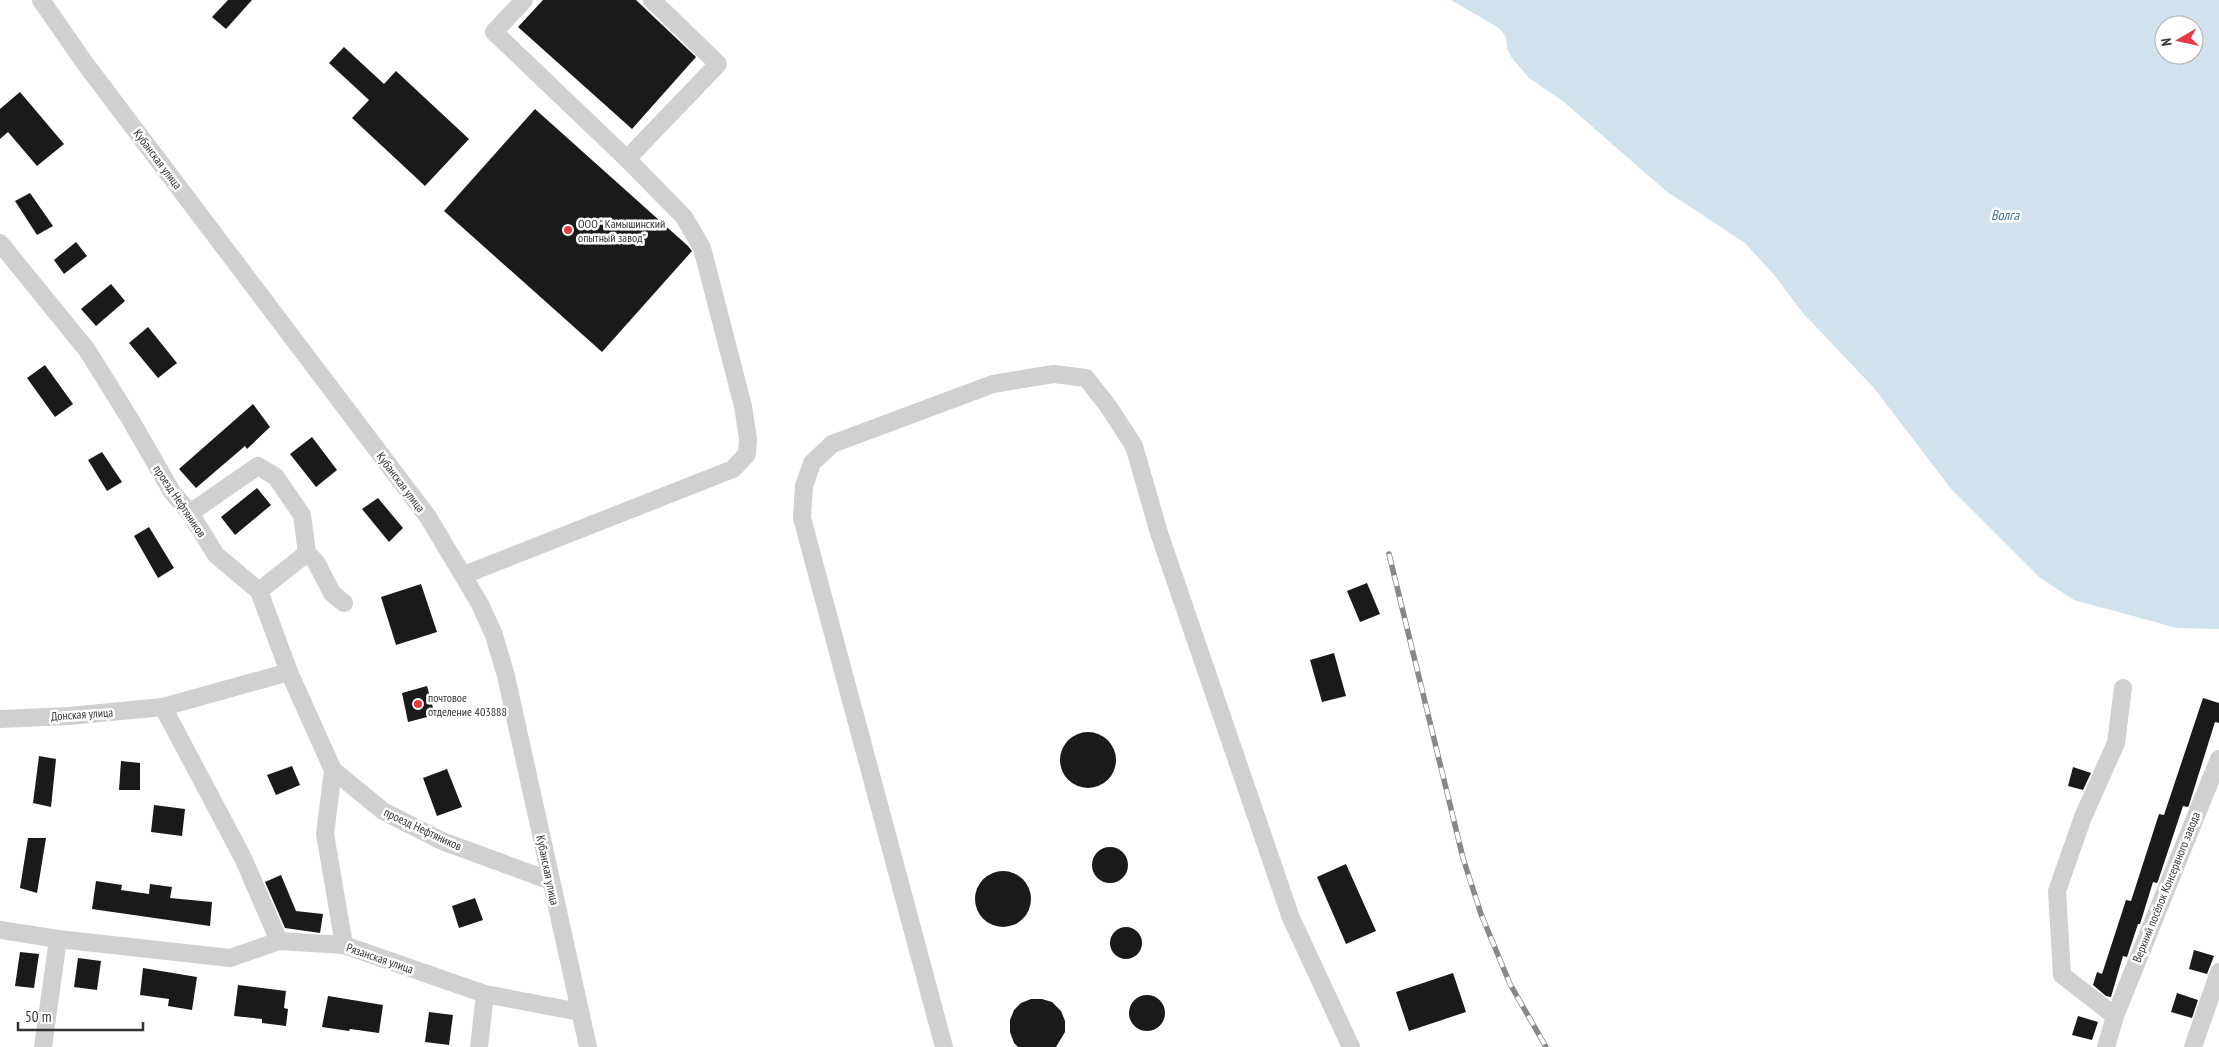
<svg xmlns="http://www.w3.org/2000/svg" width="2219" height="1047" viewBox="0 0 2219 1047" font-family="'PT Sans Narrow',sans-serif">
	<rect width="100%" height="100%" fill="#fff"/>
	<path fill="#cfe2ee" fill-rule="evenodd" d="M1451,0h768v629l-42,-1 -103,-28 -35,-23 -87,-87 -78,-102 -72,-76 -27,-36 -30,-33 -79,-52 -102,-89 -35,-24 -17,-20 -5,-9 -1,-12 -7,-9zM2164,25h30v30h-30z"/>
	<g fill="#1a1a1a">
		<path d="M228,0h24l-26,29 -14,-12z"/>
		<path d="M543,0h93l60,57 -64,72 -114,-102z"/>
		<path d="M344,47l40,37 12,-13 73,68 -44,47 -73,-68 17,-18 -40,-37z"/>
		<path d="M20,92l44,52 -27,22 -29,-34 -8,7v-30z"/>
		<path d="M535,109l153,137 4,5 -90,101 -158,-141z"/>
		<path d="M30,193l23,33 -16,9 -22,-34z"/>
		<path d="M76,242l11,14 -23,18 -10,-14z"/>
		<path d="M111,284l14,17 -29,25 -15,-17z"/>
		<path d="M148,327l29,36 -19,15 -29,-35z"/>
		<path d="M45,365l28,39 -18,13 -28,-39z"/>
		<path d="M253,404l17,23 -23,22 -2,-3 -49,42 -17,-19z"/>
		<path d="M312,437l25,33 -21,17 -26,-33z"/>
		<path d="M102,452l20,30 -15,9 -19,-31z"/>
		<path d="M257,488l14,17 -36,30 -14,-18z"/>
		<path d="M378,498l25,30 -14,14 -27,-33z"/>
		<path d="M149,527l25,41 -16,10 -24,-42z"/>
		<path d="M1367,583l13,31 -20,8 -13,-31z"/>
		<path d="M421,584l16,48 -41,13 -15,-48z"/>
		<path d="M1334,653l12,43 -24,6 -12,-42z"/>
		<path d="M427,686l8,29 -27,7 -6,-29z"/>
		<path d="M2203,698l16,5v20l-4,-1 -26,83 -1,2 -5,-1 -25,75 -1,2 -4,-1 -13,42h-2l-11,33 -4,-1 -12,41 -5,-1 -13,-11 4,-13 5,2 24,-74 5,1 28,-87 5,1z"/>
		<circle cx="1088" cy="760" r="28"/>
		<path d="M39,756l17,3 -5,48 -18,-4z"/>
		<path d="M121,761l19,2v27h-21z"/>
		<path d="M292,766l8,19 -24,10 -9,-20z"/>
		<path d="M2073,767l18,6 -8,17 -15,-4z"/>
		<path d="M447,769l15,38 -25,9 -14,-38z"/>
		<path d="M154,805l31,4 -3,27 -31,-4z"/>
		<path d="M28,838h18l-9,55 -17,-5z"/>
		<circle cx="1110" cy="865" r="18"/>
		<path d="M1346,864l30,67 -30,13 -29,-67z"/>
		<circle cx="1003" cy="899" r="28"/>
		<path d="M281,875l15,36 27,3 -3,19 -35,-5 -20,-46z"/>
		<path d="M96,881l26,4 -1,5 28,4 1,-10 22,3 -2,11 42,4 -2,24 -118,-17z"/>
		<path d="M475,898l8,22 -24,8 -7,-22z"/>
		<circle cx="1126" cy="943" r="16"/>
		<path d="M2194,950l20,6 -7,18 -18,-5z"/>
		<path d="M20,952l19,2 -5,34 -19,-2z"/>
		<path d="M78,958l23,3 -4,29 -23,-3z"/>
		<path d="M143,968l54,9 -5,33 -24,-4 1,-7 -29,-4z"/>
		<path d="M1453,973l13,39 -57,19 -13,-39z"/>
		<path d="M238,985l48,6 -2,17 4,1 -2,17 -24,-3v-4l-28,-3z"/>
		<path d="M2177,993l21,7 -6,18 -21,-6z"/>
		<circle cx="1147" cy="1013" r="18"/>
		<path d="M328,996l55,9 -4,28 -29,-4 -1,2 -27,-4z"/>
		<path d="M1031,999h11l10,3 9,9 4,10v11l-9,15h-38l-4,-4 -4,-11v-12l4,-10 7,-7z"/>
		<path d="M429,1012l24,3 -4,30 -24,-3z"/>
		<path d="M2078,1016l20,6 -6,18 -20,-5z"/>
	</g>
	<g fill="none" stroke-linecap="round" stroke-linejoin="round">
		<g stroke="#d0d0d0" stroke-width="18">
			<path d="M41,0l43,62 344,455 52,87 14,31 12,41 82,371"/>
			<path d="M627,159l91,-95 -66,-64"/>
			<path d="M0,243l87,107 43,69 42,73 18,21 26,42 43,36 30,81 44,98 50,41 59,30 109,40"/>
			<path d="M190,513l68,-47 18,11 26,38 5,38 9,9 16,31 12,10"/>
			<path d="M464,575l269,-106 14,-15 1,-15 -5,-33 -41,-158 -18,-31 -57,-58 -133,-127 30,-32"/>
			<path d="M259,591l48,-38"/>
			<path d="M163,707l80,151 36,83"/>
			<path d="M0,719l69,-3 94,-9 126,-35"/>
			<path d="M333,770l-8,64 19,111"/>
			<path d="M0,930l58,9 172,19 49,-17 65,4 141,49 95,18"/>
			<path d="M2115,1016l-53,-41 -5,-84 26,-74 33,-74 7,-55"/>
			<path d="M43,1047l15,-108"/>
			<path d="M479,1047l6,-53"/>
			<path d="M944,1047l-142,-529 2,-32 8,-23 20,-19 161,-60 61,-10 32,4 22,28 26,40 25,87 132,385 60,129"/>
			<path d="M2106,1047l9,-31 104,-257"/>
			<path d="M2193,1047l26,-75"/>
		</g>
		<defs>
			<path id="rail" d="M1389,554l74,304 18,56 29,70 36,63"/>
		</defs>
		<use href="#rail" stroke="#888" stroke-width="5.5"/>
		<use href="#rail" stroke="#fff" stroke-width="4" stroke-dasharray="11" stroke-linecap="butt"/>
	</g>
	<g fill="#e63946" stroke="#fff" stroke-width="2">
		<circle cx="568" cy="230" r="5"/>
		<circle cx="418" cy="704" r="5"/>
	</g>
	<g text-anchor="middle" dominant-baseline="central" stroke-width="5" stroke-linejoin="round" paint-order="stroke">
		<g font-size="12" fill="#333" stroke="#fff">
			<text transform="translate(158 159) rotate(53)">Кубанская улица</text>
			<text transform="translate(401 482) rotate(53)">Кубанская улица</text>
			<text transform="translate(180 501) rotate(56)">проезд Нефтяников</text>
			<text transform="translate(82 714) rotate(-4)">Донская улица</text>
			<text transform="translate(423 829) rotate(25)">проезд Нефтяников</text>
			<text transform="translate(548 870) rotate(78)">Кубанская улица</text>
			<text transform="translate(2166 887) rotate(-68)">Верхний посёлок Консервного завода</text>
			<text transform="translate(380 958) rotate(19)">Рязанская улица</text>
		</g>
		<g font-size="12" fill="#333" stroke="#fff" text-anchor="start">
			<text x="578" y="223">ООО " Камышинский<tspan x="578" dy="14">опытный завод"</tspan></text>
			<text x="428" y="697">почтовое<tspan x="428" dy="14">отделение 403888</tspan></text>
		</g>
		<g font-size="14" font-style="italic" fill="#3f7597" stroke="#fff">
			<text x="2005" y="215">Волга</text>
		</g>
	</g>
	<g transform="translate(2179 40) rotate(261)"><circle r="24" fill="#ffffff" stroke="#adadad"/>
	<path d="M0-4L9 19L0 12L-9 19Z" fill="#e63946"/>
	<text y="-8" font-size="14" font-weight="bold" text-anchor="middle" fill="#333333">N</text>
	</g>
	<path d="M18 1022v8h125v-8" fill="none" stroke="#333333" stroke-width="2.5"/>
	<text x="25" y="1022" font-size="15" fill="#333333" stroke="#ffffff" stroke-width="4" paint-order="stroke">50 m</text>
</svg>
